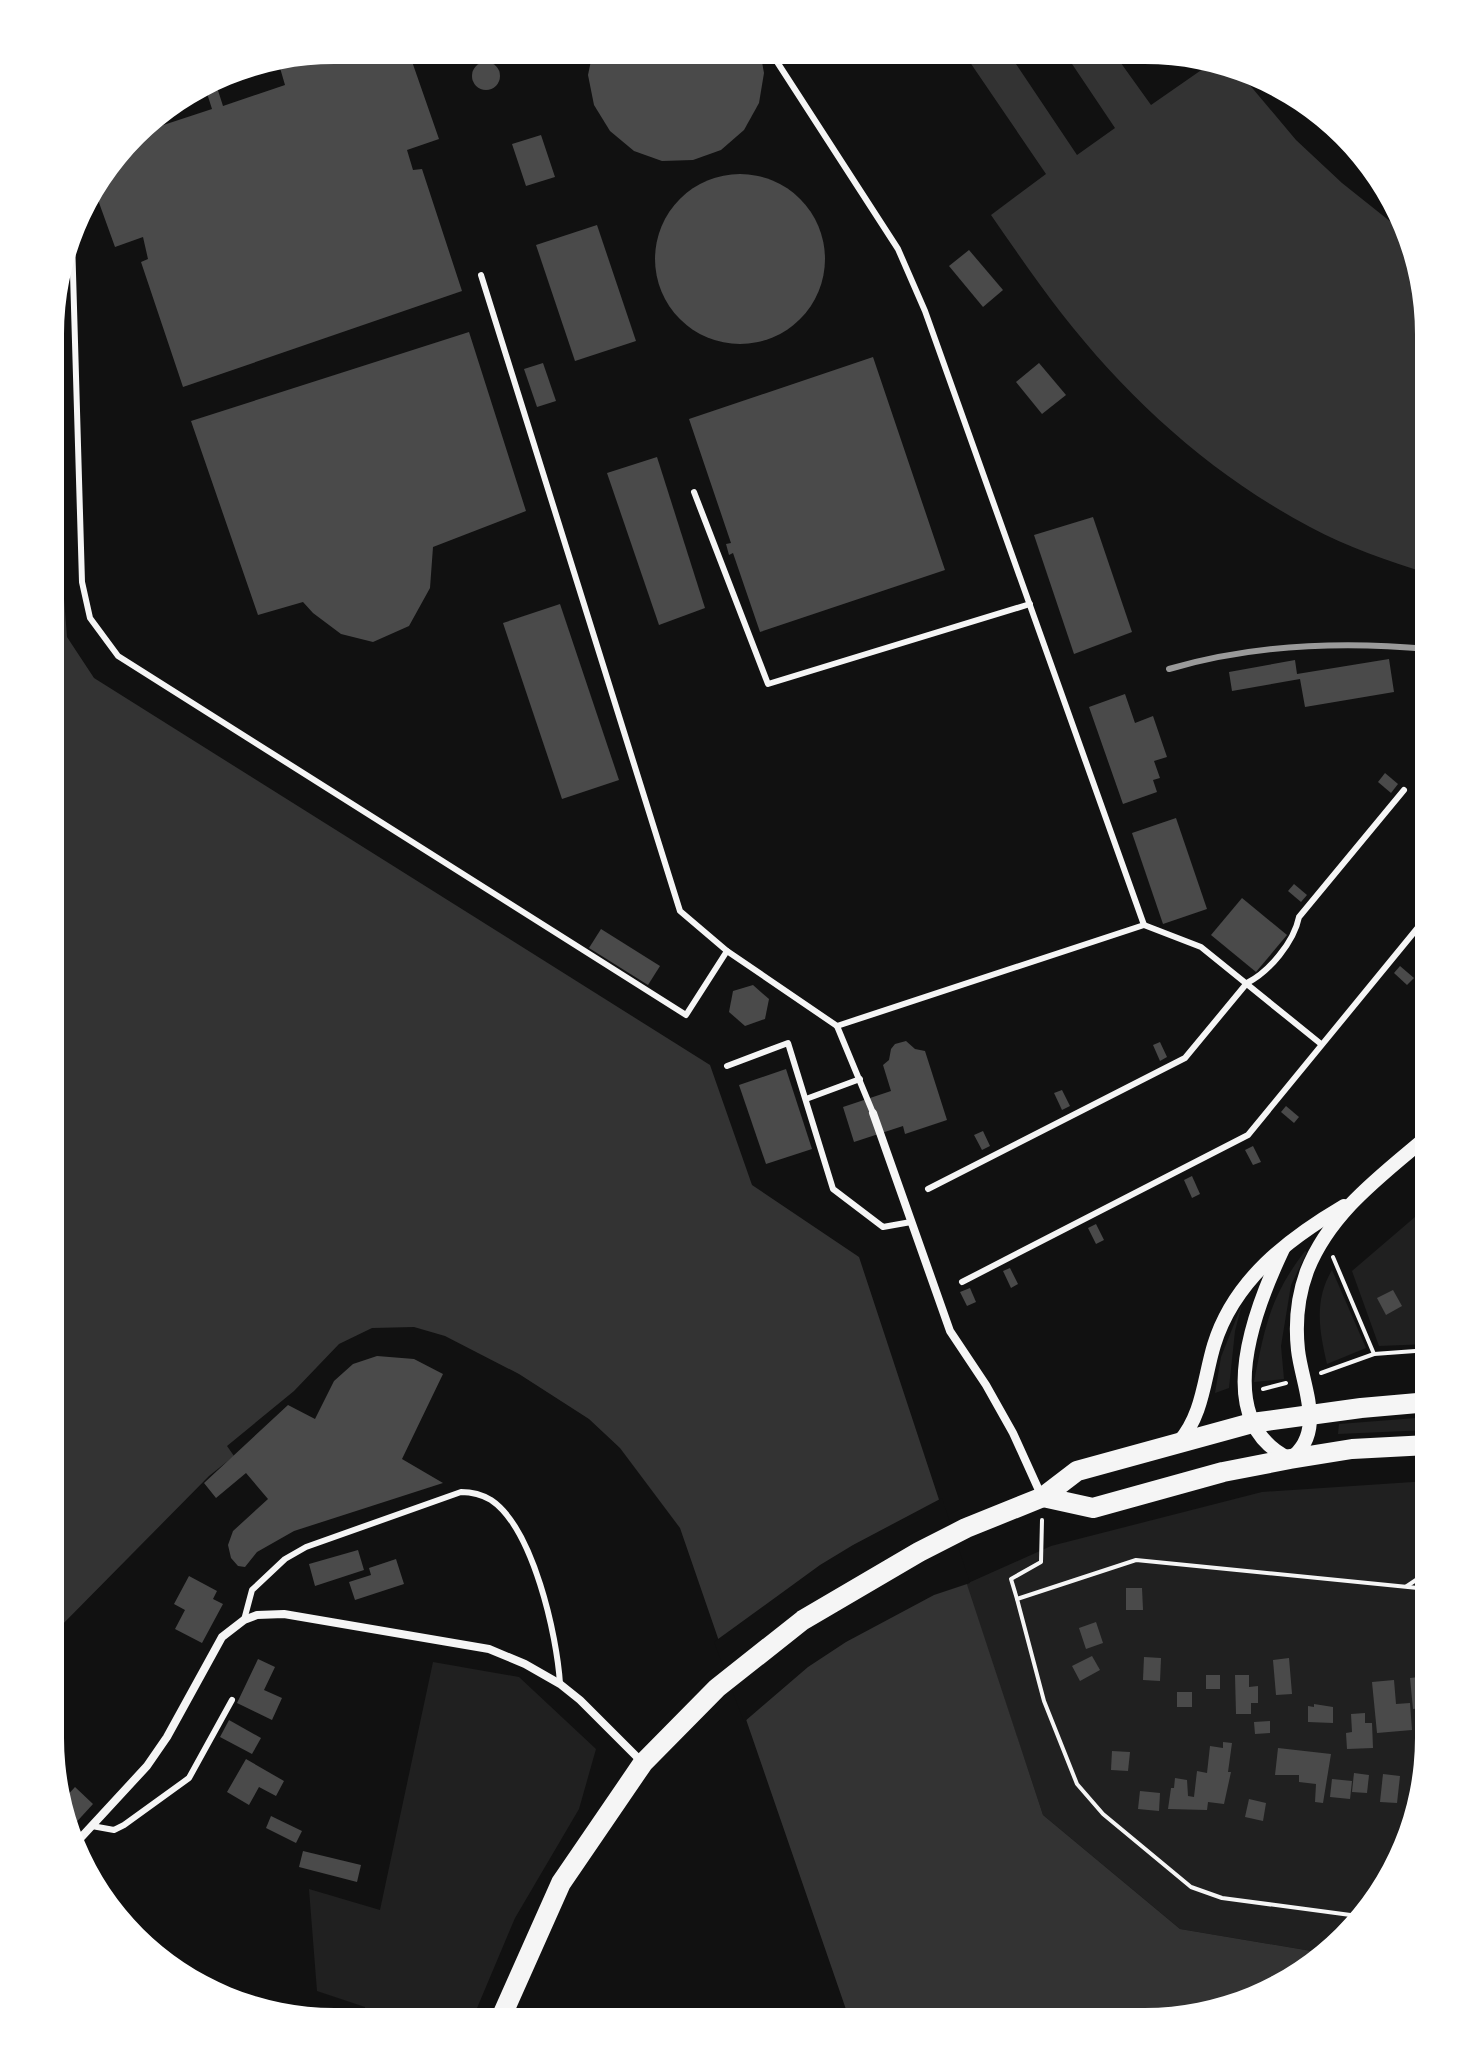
<svg xmlns="http://www.w3.org/2000/svg" width="1479" height="2072" viewBox="0 0 1479 2072" font-family="'Crimson Pro',serif">
	<rect width="100%" height="100%" fill="#111"/>
	<g fill="#202020">
		<path d="M1429,1205v139l-50,2 -27,-75z"/>
		<path d="M1305,1251l2,1 -16,33 -10,61 3,33 -30,3c11,-56 16,-85 51,-131z"/>
		<path d="M1332,1270l34,78 -39,16c-8,-34 -13,-64 5,-94z"/>
		<path d="M1242,1304l-7,27 -6,57 -14,5 6,-36z"/>
		<path d="M1429,1417l-1,13 -90,4 1,-10z"/>
		<path d="M1428,1481v276l-47,139 -64,56 -137,-23 -137,-114 -77,-231 85,-38 211,-54z"/>
		<path d="M433,1662l86,15 77,72 -17,60 -64,109 -43,102h-108l1,-13 -48,-16 -8,-102 71,21z"/>
	</g>
	<g fill="#333">
		<path d="M963,52h45l69,103 38,-27 -51,-76h49l38,53 59,-41 33,13 53,63 46,43 64,51 23,100v240c-40,-13 -82,-27 -119,-47 -98,-52 -180,-126 -248,-213 -25,-32 -48,-66 -71,-99l55,-41z"/>
		<path d="M52,445l15,192 27,41 616,387 42,120 107,72 184,558 137,114 137,23 -47,41 -125,29 -295,-1 -170,-493 -60,-80 -31,-29 -70,-45 -74,-38 -31,-9 -42,1 -33,16 -45,47 -67,55 7,10 -25,20 -159,161z"/>
	</g>
	<path fill="#111" d="M942,1498l28,85 -36,12 -88,47 -38,25 -64,55 -30,-80 106,-77 33,-20z"/>
	<g fill="#4a4a4a">
		<path d="M334,50h49l1,3 8,-3h16l31,89 -32,11 6,20 9,-1 40,122 -279,96 -42,-125 7,-3 -5,-22 -28,10 -22,-61 43,-52 76,-25 -7,-22 10,-6 8,25 62,-21 -7,-24z"/>
		<path d="M445,50h19v1l-16,6z"/>
		<path d="M593,51h167l4,22 -5,30 -15,27 -23,20 -28,10 -31,1 -28,-10 -24,-20 -16,-26 -6,-30z"/>
		<circle cx="486" cy="76" r="14"/>
		<path d="M541,135l14,42 -29,9 -14,-42z"/>
		<circle cx="740" cy="259" r="85"/>
		<path d="M597,225l39,116 -61,20 -39,-116z"/>
		<path d="M969,250l34,40 -20,17 -34,-41z"/>
		<path d="M469,332l57,179 -93,36 -3,41 -21,38 -36,16 -32,-8 -28,-21 -10,-11 -45,13 -67,-194z"/>
		<path d="M873,357l72,213 -185,62 -27,-79 -4,2 -3,-11 5,-1 -42,-124z"/>
		<path d="M543,363l13,38 -19,6 -13,-38z"/>
		<path d="M1039,363l27,32 -24,19 -26,-32z"/>
		<path d="M657,457l48,151 -46,17 -52,-152z"/>
		<path d="M1093,517l39,115 -58,22 -40,-119z"/>
		<path d="M560,604l59,176 -57,19 -59,-176z"/>
		<path d="M1389,659l5,33 -89,15 -5,-28 -68,12 -3,-19 66,-12 2,14z"/>
		<path d="M1125,694l10,29 18,-7 14,41 -13,4 6,17 -7,2 4,12 -34,12 -34,-97z"/>
		<path d="M1385,773l13,11 -7,9 -13,-11z"/>
		<path d="M1176,818l31,91 -44,15 -31,-91z"/>
		<path d="M1294,884l13,11 -6,7 -13,-11z"/>
		<path d="M1242,898l45,37 -31,37 -45,-37z"/>
		<path d="M601,929l59,37 -12,19 -59,-37z"/>
		<path d="M1400,966l14,12 -7,7 -13,-12z"/>
		<path d="M753,985l16,14 -4,20 -20,7 -16,-14 4,-21z"/>
		<path d="M906,1041l9,8 10,2 22,69 -42,14 -2,-8 -49,16 -11,-35 48,-16 -8,-26 6,-5 2,-11 4,-5z"/>
		<path d="M1160,1042l7,15 -7,4 -7,-16z"/>
		<path d="M786,1069l26,80 -46,15 -27,-79z"/>
		<path d="M1062,1090l8,16 -8,4 -8,-17z"/>
		<path d="M1286,1106l13,11 -5,6 -13,-11z"/>
		<path d="M983,1131l7,15 -8,4 -8,-15z"/>
		<path d="M1253,1146l8,16 -8,3 -8,-15z"/>
		<path d="M1192,1176l8,18 -8,4 -8,-18z"/>
		<path d="M1096,1224l8,16 -8,4 -8,-16z"/>
		<path d="M1010,1268l8,16 -7,4 -8,-17z"/>
		<path d="M970,1288l6,14 -9,4 -7,-14z"/>
		<path d="M1393,1290l9,16 -16,9 -9,-17z"/>
		<path d="M377,1356l37,3 29,15 -41,85 41,24 -149,48 -37,21 -12,15 -7,-1 -7,-8 -3,-13 5,-14 35,-32 -22,-26 -30,25 -12,-15 84,-78 27,14 19,-38 19,-17z"/>
		<path d="M358,1550l6,20 -49,16 -6,-22z"/>
		<path d="M396,1559l8,25 -49,16 -6,-18 22,-7 -2,-7z"/>
		<path d="M189,1576l28,15 -4,8 10,5 -21,39 -27,-14 10,-19 -11,-6z"/>
		<path d="M1126,1588h16l1,22h-17z"/>
		<path d="M1096,1622l7,21 -17,6 -7,-21z"/>
		<path d="M1092,1656l8,14 -20,11 -8,-15z"/>
		<path d="M1144,1657l17,1 -1,23 -17,-1z"/>
		<path d="M1289,1658l3,36 -16,1 -3,-35z"/>
		<path d="M258,1659l17,8 -11,23 18,8 -10,22 -35,-17z"/>
		<rect x="1206" y="1675" width="14" height="14"/>
		<path d="M1235,1675h14v12l9,-1v17h-7v11h-15z"/>
		<path d="M1428,1676v31l-15,2 -3,-31z"/>
		<path d="M1394,1680l2,24 14,-1 2,27 -35,3 -5,-51z"/>
		<rect x="1177" y="1692" width="15" height="15"/>
		<path d="M1314,1704l19,3v16l-25,-1v-16l6,1z"/>
		<path d="M1365,1713v10h7l1,25 -26,1 -1,-16 6,-1 -1,-18z"/>
		<path d="M229,1720l32,18 -9,16 -32,-17z"/>
		<path d="M1270,1721v12l-15,1 -1,-12z"/>
		<path d="M1223,1742l9,1 -4,29h3l-7,32 -16,-2 -1,8 -39,-1 3,-21h3l1,-10 12,2 1,16 6,1 3,-26 10,2 3,-27 13,2z"/>
		<path d="M1278,1748l53,6 -8,49 -8,-1 1,-18 -17,-2v-7h-24z"/>
		<path d="M1112,1751l18,1 -2,19 -17,-1z"/>
		<path d="M246,1759l38,22 -8,15 -17,-9 -10,18 -22,-13z"/>
		<path d="M1354,1773l15,2 -2,18 -15,-1z"/>
		<path d="M1383,1774l17,2 -3,27 -17,-1z"/>
		<path d="M1332,1779l20,2 -2,18 -20,-2z"/>
		<path d="M75,1787l18,17 -22,24 -7,-29z"/>
		<path d="M1140,1791l20,2 -1,18 -21,-2z"/>
		<path d="M1249,1799l17,4 -3,18 -18,-4z"/>
		<path d="M271,1816l31,15 -6,12 -30,-15z"/>
		<path d="M303,1851l58,14 -4,17 -58,-15z"/>
	</g>
	<g fill="none" stroke-linecap="round" stroke-linejoin="round">
		<g stroke="#f5f5f5" stroke-width="4">
			<path d="M1333,1257l41,97"/>
			<path d="M1321,1373l53,-19 55,-4"/>
			<path d="M1263,1389l23,-6"/>
			<path d="M1407,1586l21,-14"/>
			<path d="M1017,1599l-6,-20 30,-17 1,-42"/>
			<path d="M1358,1916l-136,-18 -31,-11 -88,-73 -26,-30 -33,-83 -27,-102 119,-39 292,29"/>
		</g>
		<g stroke="#f5f5f5" stroke-width="6">
			<path d="M770,51l128,198 27,62 219,614 -307,101 36,87"/>
			<path d="M72,239l10,343 8,36 28,38 568,359 41,-64 110,75"/>
			<path d="M481,275l199,636 47,40"/>
			<path d="M694,492l74,192 262,-80"/>
			<path d="M1144,925l57,22 120,97"/>
			<path d="M727,1066l61,-23 45,146 50,38 28,-5"/>
			<path d="M806,1099l54,-20"/>
			<path d="M928,1189l257,-131 62,-75c22,-11 47,-41 52,-66l105,-127"/>
			<path d="M962,1282l286,-147 181,-221"/>
			<path d="M244,1620l8,-30 33,-31 21,-12 155,-55c10,0 20,2 30,8 42,28 66,135 69,184"/>
			<path d="M92,1826l22,4 10,-5 65,-47 43,-78"/>
		</g>
		<g stroke="#f5f5f5" stroke-width="8">
			<path d="M873,1113l77,218 36,54 27,48 29,64"/>
			<path d="M75,1844l72,-78 20,-29 55,-100 22,-17 13,-5 27,-1 205,35 36,15 35,20 20,16 63,63"/>
		</g>
		<g stroke="#f5f5f5" stroke-width="14">
			<path d="M1283,1249c-28,59 -73,172 7,210 37,-27 12,-73 8,-109 -3,-28 -1,-52 9,-79 23,-59 75,-96 122,-136"/>
			<path d="M1179,1442c24,-27 25,-64 35,-97 20,-65 74,-106 130,-139"/>
		</g>
		<g stroke="#f5f5f5" stroke-width="20">
			<path d="M1043,1497l50,11 130,-36 67,-13 62,-10 76,-4"/>
			<path d="M500,2020l61,-137 82,-120 74,-75 86,-68 116,-68 47,-24 77,-31 34,-26 175,-48 109,-15 68,-6"/>
		</g>
		<path stroke="#9a9a9a" stroke-width="6" d="M1169,669c85,-25 172,-28 260,-20"/>
	</g>
	<path d="M0 0H1479V2072H0ZM334 64H1145A270 270 0 0 1 1415 334V1738A270 270 0 0 1 1145 2008H334A270 270 0 0 1 64 1738V334A270 270 0 0 1 334 64Z" fill="#fff" fill-rule="evenodd"/>
</svg>
